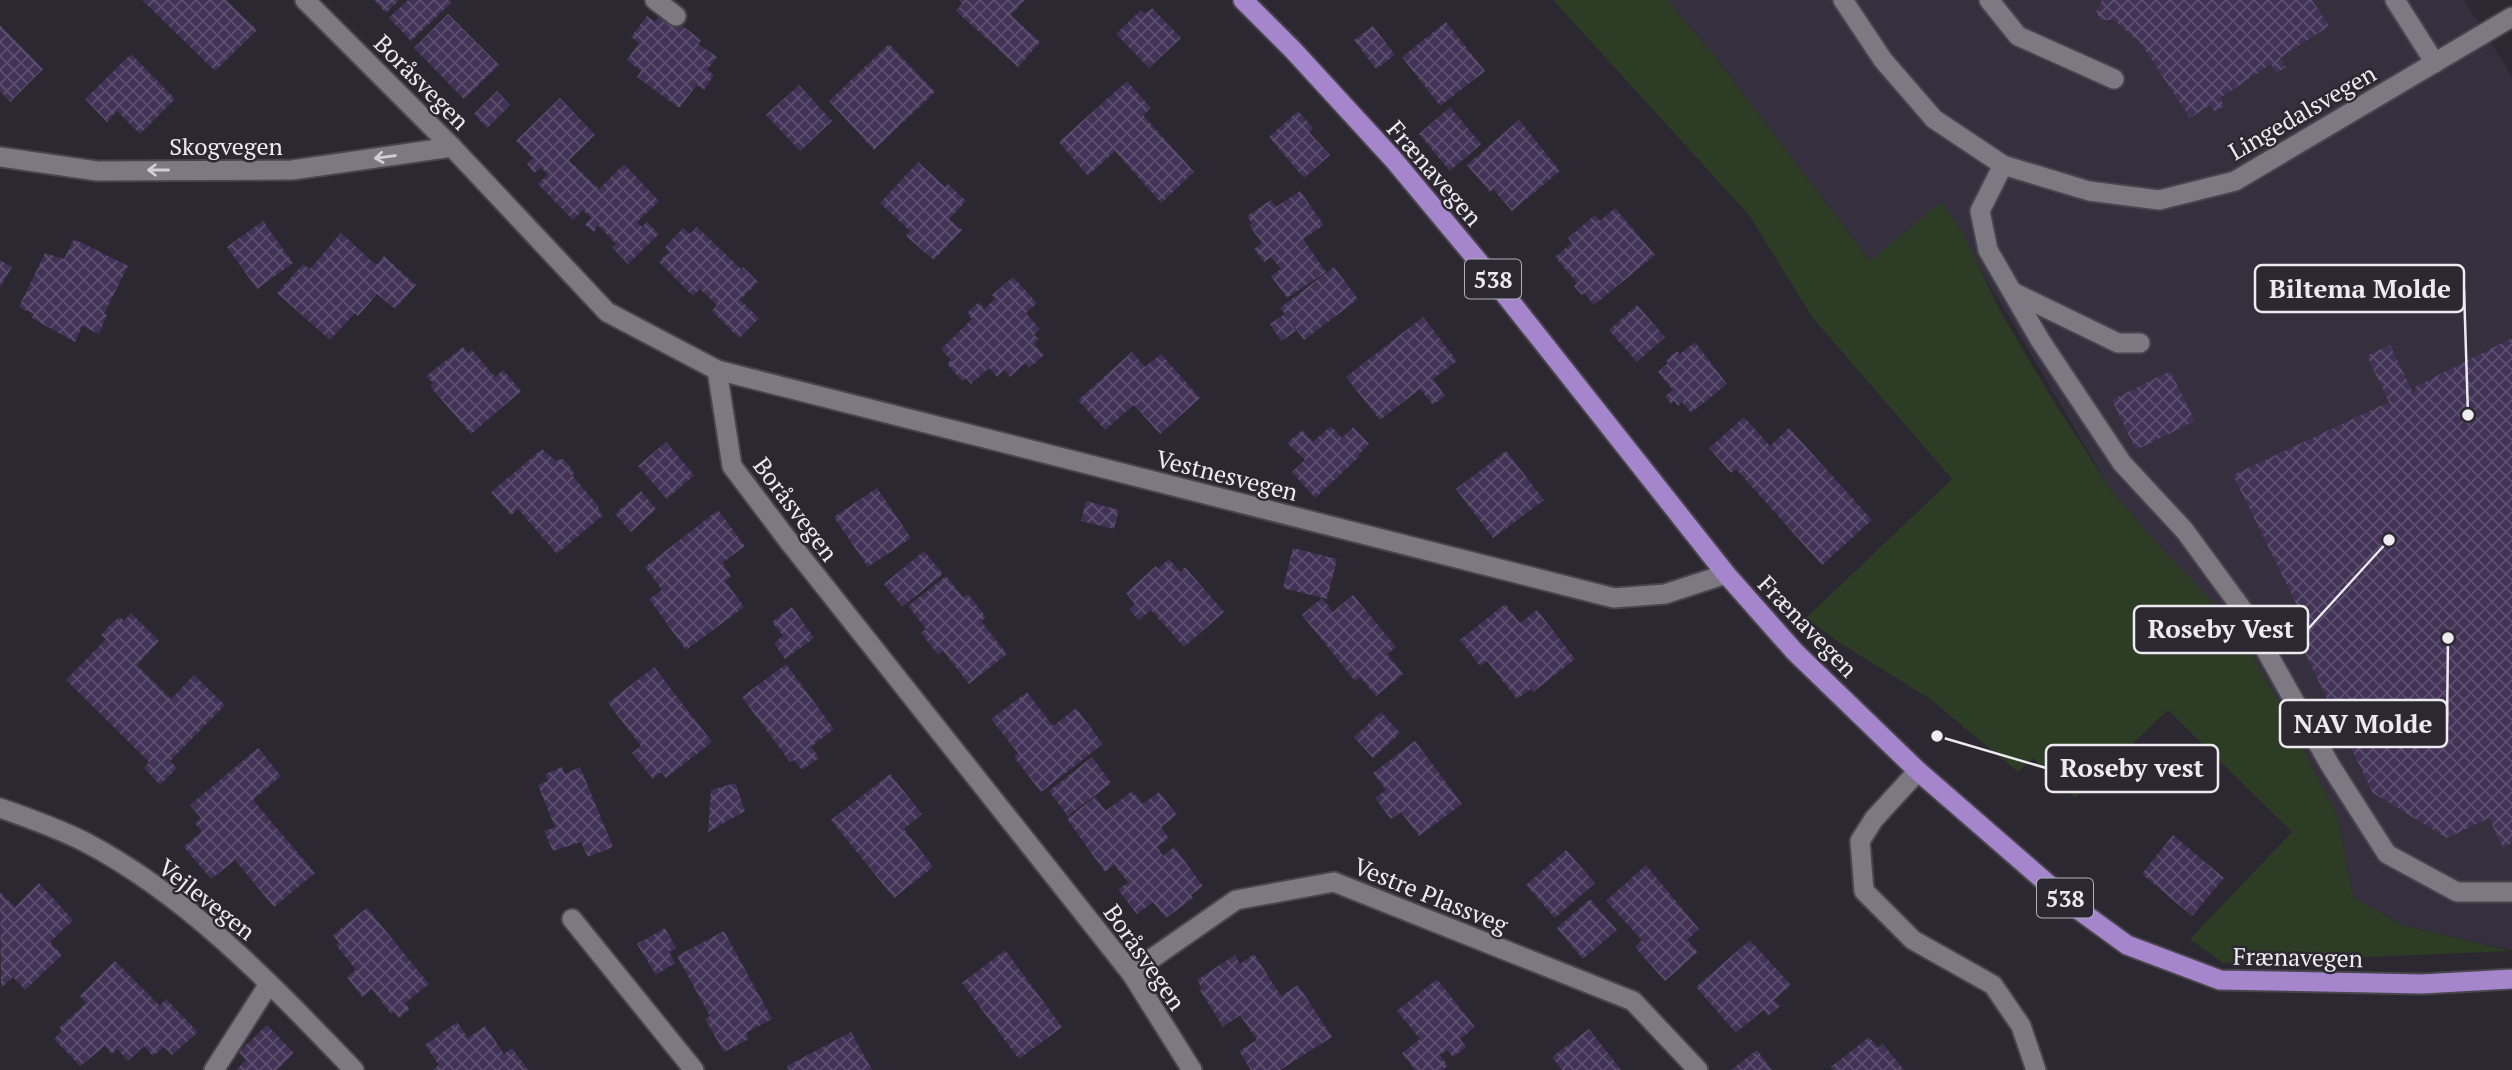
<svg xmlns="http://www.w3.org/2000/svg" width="2512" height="1070" viewBox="0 0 2512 1070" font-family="'PT Serif',serif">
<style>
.built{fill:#352f3e}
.grass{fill:#2d3c25}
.building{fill:url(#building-cross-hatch)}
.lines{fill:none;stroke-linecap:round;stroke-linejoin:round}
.service-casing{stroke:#48454c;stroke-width:23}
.minor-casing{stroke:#48454c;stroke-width:23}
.primary-casing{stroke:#48454c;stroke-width:23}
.service{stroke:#7c7983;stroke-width:19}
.minor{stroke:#7c7983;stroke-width:19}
.primary{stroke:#a586cd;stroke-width:19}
.oneway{stroke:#d1ced5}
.labels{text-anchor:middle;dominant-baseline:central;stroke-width:5;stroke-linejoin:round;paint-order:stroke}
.shield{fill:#2b2831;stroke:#b3b0b7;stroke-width:2}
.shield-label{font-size:23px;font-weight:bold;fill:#edeaf0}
.street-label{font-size:24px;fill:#edeaf0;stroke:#2b2831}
.leader{fill:none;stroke:#edeaf0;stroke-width:2.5}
.callout-dot{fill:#edeaf0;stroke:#2b2831;stroke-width:2.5}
.callout{fill:#2b2831;stroke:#edeaf0;stroke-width:2.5}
.callout-label{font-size:26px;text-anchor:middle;font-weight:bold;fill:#edeaf0}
</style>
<defs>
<pattern id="building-cross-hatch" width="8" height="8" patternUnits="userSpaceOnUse" patternTransform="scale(1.75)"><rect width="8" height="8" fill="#413256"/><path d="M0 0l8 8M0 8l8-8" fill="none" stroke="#5d506f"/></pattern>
</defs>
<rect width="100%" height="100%" fill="#2b2831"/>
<polygon class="built" points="1667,0 2464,0 2512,76 2512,950 2401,925 2353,897 2337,815 2159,546 2111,490 1941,202 1871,262 1719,62"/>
<polygon class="grass" points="1553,0 1667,0 1719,62 1870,261 1941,202 1961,230 2003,316 2049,394 2111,490 2159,546 2235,625 2283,710 2337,815 2353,897 2401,925 2512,951 2223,963 2190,939 2292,832 2168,710 2075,798 2033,758 2018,772 1930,699 1840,643 1806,618 1952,479 1812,317 1749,215"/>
<g class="building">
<polygon points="142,0 226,0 257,30 215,71"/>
<polygon points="374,0 399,0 386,13"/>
<polygon points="408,0 448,0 451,3 411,41 389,18"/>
<polygon points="959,0 1025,0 1011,15 1040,42 1018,67 956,11 962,4"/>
<polygon points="2102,0 2312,0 2329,26 2280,58 2286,67 2276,73 2271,64 2220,98 2224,106 2215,112 2210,105 2190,118 2142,45 2114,20 2101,20 2096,12"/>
<polygon points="1152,8 1181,38 1149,68 1116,34 1141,10 1145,14"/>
<polygon points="448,14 499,65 464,99 414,48"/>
<polygon points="660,15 679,28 681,25 701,40 698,44 717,57 707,70 714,75 704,90 697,85 679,108 637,77 641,71 627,60 639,43 631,37 647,16 655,22"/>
<polygon points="1446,22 1485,71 1440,106 1402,57"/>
<polygon points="0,25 43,69 10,102 0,91"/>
<polygon points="1373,26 1395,55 1376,69 1354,40"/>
<polygon points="889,44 935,92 874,150 829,101"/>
<polygon points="131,54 175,99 140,134 117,111 107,122 85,99"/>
<polygon points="1127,81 1151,108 1143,115 1194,172 1161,203 1115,151 1088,176 1059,142"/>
<polygon points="799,85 832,121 800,151 766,115"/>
<polygon points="497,91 510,105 487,128 474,114"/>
<polygon points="560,98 595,135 569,160 599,189 624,164 659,201 637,222 642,227 647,222 659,234 628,264 612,247 616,244 598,225 594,232 585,225 591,218 583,210 573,220 538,184 548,174 541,168 534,173 527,163 533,158 516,141"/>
<polygon points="1450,107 1481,144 1450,171 1419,134"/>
<polygon points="1298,111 1313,128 1309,132 1330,155 1304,178 1269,137"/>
<polygon points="1519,120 1560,171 1512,211 1493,189 1490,192 1467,165"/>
<polygon points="918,162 945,187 948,184 966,201 949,219 962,230 934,260 906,236 910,231 880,203"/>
<polygon points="1300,191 1324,225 1303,239 1326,272 1287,298 1271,276 1281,269 1271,257 1264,262 1254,249 1262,243 1249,225 1252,224 1247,216 1271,200 1276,207"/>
<polygon points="1615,208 1655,255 1594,305 1584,293 1582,295 1574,286 1577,283 1555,257 1572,243 1568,238 1595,215 1600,221"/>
<polygon points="263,221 293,263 257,289 227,247"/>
<polygon points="697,227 741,269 743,267 758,282 740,300 759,318 739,338 712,311 717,305 700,289 693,296 659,262 667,253 671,254 665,247 683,228 690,234"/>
<polygon points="341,233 376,265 384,256 416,285 395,309 377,294 358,316 355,313 330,340 277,293 303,264 310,269"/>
<polygon points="74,239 128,266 104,314 107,315 99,334 82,326 75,342 32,318 34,314 19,307 45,253 64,259"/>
<polygon points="0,260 12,267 0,287"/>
<polygon points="1334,267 1358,299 1304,340 1288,318 1296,331 1281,341 1270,324 1285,314 1280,308"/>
<polygon points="1013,277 1037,303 1026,313 1040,329 1034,335 1039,339 1034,344 1044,355 1029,368 1025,363 1010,377 1004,370 997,377 989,368 971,384 966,378 962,381 947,364 951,360 941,349 972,319 967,313 979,302 984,309 995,299 992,295"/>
<polygon points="1637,305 1665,337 1637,362 1609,330"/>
<polygon points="1423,317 1457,361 1433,379 1445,396 1433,405 1420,389 1380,420 1346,377"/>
<polygon points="2512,338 2512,843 2503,848 2489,818 2447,838 2373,793 2285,612 2297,605 2233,475 2389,402 2367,356 2390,345 2413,393 2416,391 2415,387"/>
<polygon points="1695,342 1727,384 1691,413 1682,402 1678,406 1674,401 1671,404 1665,396 1673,390 1658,372 1668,363 1666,360 1677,351 1680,354"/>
<polygon points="463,347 468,353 472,350 495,377 503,370 521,391 471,434 430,386 433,383 426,376"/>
<polygon points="1132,352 1145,367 1161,354 1200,398 1160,434 1134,405 1105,430 1078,400"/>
<polygon points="2170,371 2195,421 2136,450 2112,400"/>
<polygon points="1744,417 1770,446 1789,428 1872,520 1822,565 1736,469 1731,473 1709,448"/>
<polygon points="1331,426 1342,438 1353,427 1369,444 1358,455 1360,456 1315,498 1292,472 1305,460 1287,443 1302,430 1313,442"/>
<polygon points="666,442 694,475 667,499 638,466"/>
<polygon points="542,449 556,461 563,459 575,473 572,475 599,507 598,509 603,515 557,554 518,509 511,515 491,492"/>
<polygon points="1506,451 1544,500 1493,538 1456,489"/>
<polygon points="877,488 911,538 868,567 834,517"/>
<polygon points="641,491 656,509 631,532 615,514"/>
<polygon points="1086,501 1119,510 1114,529 1081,521"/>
<polygon points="718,510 745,546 722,563 731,576 725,581 744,607 686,650 649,599 662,590 645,567"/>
<polygon points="1293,548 1337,559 1327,599 1283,588"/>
<polygon points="924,551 943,574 902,607 884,584"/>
<polygon points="1169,559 1180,572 1185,567 1224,612 1184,647 1151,610 1139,620 1129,609 1135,604 1126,593 1156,566 1158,569"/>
<polygon points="946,576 963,597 968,594 986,617 981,621 1007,654 969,684 943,651 938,655 921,633 926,629 908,606"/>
<polygon points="1353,595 1396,647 1387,654 1403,674 1376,696 1360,677 1355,681 1302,615 1322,598 1333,612"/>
<polygon points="1505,604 1520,623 1537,610 1575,659 1533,692 1531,689 1517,699 1487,661 1480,666 1460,640"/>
<polygon points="792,607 814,638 785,659 774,643 783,636 772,622"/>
<polygon points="131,613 159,641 137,665 171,699 194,675 225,705 170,761 177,768 160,785 144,768 149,762 66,680 106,639 101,635 113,622 120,617 124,621"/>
<polygon points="786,664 834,729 811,747 819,758 802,770 794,760 790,762 742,697"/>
<polygon points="654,667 712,742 666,778 661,772 653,779 632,753 641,746 608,703"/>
<polygon points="1027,692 1053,726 1076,708 1103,744 1041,792 1014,757 1018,753 991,719"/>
<polygon points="1381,712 1400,733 1373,758 1354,737"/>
<polygon points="1415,741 1462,804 1419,836 1401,812 1391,819 1375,798 1386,790 1373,773"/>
<polygon points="258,748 281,776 253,800 315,873 274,907 235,860 211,879 184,847 202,831 195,823 201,818 190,805"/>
<polygon points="1092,757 1111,783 1068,816 1049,791"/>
<polygon points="562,767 565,774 580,767 613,847 588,857 581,842 553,851 544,831 555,827 538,785 548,781 545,774"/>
<polygon points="890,774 922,814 904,829 933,867 894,898 831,820"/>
<polygon points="735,783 745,811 708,832 711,790"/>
<polygon points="1132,791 1143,804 1159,792 1177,815 1161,827 1169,838 1157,847 1163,856 1174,847 1203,886 1191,895 1193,898 1166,918 1153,902 1137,914 1118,890 1128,882 1114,865 1105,872 1067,819 1095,797 1106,811"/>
<polygon points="2173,835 2224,878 2192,916 2142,874"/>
<polygon points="1566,850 1595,883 1555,918 1526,885"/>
<polygon points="1646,865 1699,929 1687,940 1698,952 1665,981 1635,947 1642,940 1606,901"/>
<polygon points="39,883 73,920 50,942 62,955 25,990 13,977 1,988 0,892 15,907"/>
<polygon points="1590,899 1617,930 1583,959 1557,928"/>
<polygon points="367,908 429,984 405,1003 410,1009 399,1018 394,1012 391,1014 372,989 362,997 347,977 356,970 336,945 339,943 333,935"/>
<polygon points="665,928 676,948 669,952 675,963 656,975 637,944"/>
<polygon points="724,931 772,1019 746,1033 749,1039 724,1052 705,1019 710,1016 677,956"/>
<polygon points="1750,940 1791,985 1774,1000 1780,1006 1768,1016 1763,1010 1736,1033 1696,987"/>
<polygon points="1005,950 1062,1027 1019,1059 962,983"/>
<polygon points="1254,954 1281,996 1298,985 1332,1037 1280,1070 1251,1070 1239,1051 1257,1040 1240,1015 1223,1027 1200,990 1202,989 1197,980 1235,955 1240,964"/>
<polygon points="115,961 160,1006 166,999 198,1032 172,1055 164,1047 153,1056 144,1046 128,1061 117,1049 112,1054 105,1046 80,1066 54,1039 62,1031 59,1028 86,1003 80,996"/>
<polygon points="1437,979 1475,1027 1460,1039 1466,1047 1453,1057 1447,1050 1440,1055 1448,1066 1443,1070 1415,1070 1402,1053 1420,1039 1397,1011"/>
<polygon points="457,1022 468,1038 485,1026 504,1054 512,1048 528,1070 432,1070 439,1065 425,1045"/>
<polygon points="267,1025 294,1053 277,1070 236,1070 246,1060 239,1052"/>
<polygon points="1589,1029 1621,1070 1562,1070 1552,1057"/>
<polygon points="851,1032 872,1070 789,1070 787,1066"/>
<polygon points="1869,1037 1878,1048 1883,1044 1904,1070 1833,1070 1831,1067"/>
<polygon points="1757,1050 1772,1070 1731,1070"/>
</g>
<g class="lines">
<defs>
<g id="service">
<polyline points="655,0 676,16"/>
<polyline points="1989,0 2018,36 2114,79"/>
<polyline points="2395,0 2435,63"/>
<polyline points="2003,165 1980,211 1988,250 2040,340 2122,463 2185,531 2245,613 2330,765 2387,854 2457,892 2512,892"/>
<polyline points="2013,292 2118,343 2140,343"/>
<polyline points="214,1070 269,984"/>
</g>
<g id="minor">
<polyline points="305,0 452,147 607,312 717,370 1614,598 1665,594 1726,574"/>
<polyline points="1843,0 1883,60 1934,119 2003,165 2089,191 2159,200 2235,181 2512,17"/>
<polyline points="0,157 97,171 292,170 452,147"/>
<polyline points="717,370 732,466 787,539 1131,973 1192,1070"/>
<polyline points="1918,771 1874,819 1860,841 1864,891 1913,940 1993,985 2021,1026 2036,1070"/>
<path d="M 0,808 C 29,818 57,828 85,842 C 190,897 273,986 354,1070"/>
<polyline points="572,919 694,1070"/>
<polyline points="1131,973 1236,900 1334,882 1633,1001 1698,1070"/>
</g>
<polyline id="primary" points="1243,0 1293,50 1393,159 1488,273 1726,574 1795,652 1918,771 2072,905 2127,945 2220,980 2422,984 2512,979"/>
</defs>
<use href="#service" class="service-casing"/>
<use href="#minor" class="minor-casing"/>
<use href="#primary" class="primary-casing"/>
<use href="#service" class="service"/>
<use href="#minor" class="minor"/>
<use href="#primary" class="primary"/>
</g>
<defs><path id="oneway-shaft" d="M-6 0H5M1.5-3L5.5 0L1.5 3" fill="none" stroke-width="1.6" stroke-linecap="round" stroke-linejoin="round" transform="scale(1.75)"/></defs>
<g class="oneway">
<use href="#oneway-shaft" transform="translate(385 157) rotate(172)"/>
<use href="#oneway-shaft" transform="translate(158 170) rotate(180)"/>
</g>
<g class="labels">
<g class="shield">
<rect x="1465" y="259.5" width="56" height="39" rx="5"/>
<rect x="2037" y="878.5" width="56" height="39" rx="5"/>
</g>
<g class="shield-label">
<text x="1493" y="279">538</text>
<text x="2065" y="898">538</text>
</g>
<g class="street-label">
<text transform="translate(422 82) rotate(45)">Boråsvegen</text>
<text transform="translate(2302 112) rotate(-30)">Lingedalsvegen</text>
<text x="226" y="146">Skogvegen</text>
<text transform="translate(1435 173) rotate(49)">Frænavegen</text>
<text transform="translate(1227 475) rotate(14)">Vestnesvegen</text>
<text transform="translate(796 509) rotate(53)">Boråsvegen</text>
<text transform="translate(1808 626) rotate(46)">Frænavegen</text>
<text transform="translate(1431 895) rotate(22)">Vestre Plassveg</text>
<text transform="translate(207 899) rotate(38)">Vejlevegen</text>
<text transform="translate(1145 957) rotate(55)">Boråsvegen</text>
<text transform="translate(2298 957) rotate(1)">Frænavegen</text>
</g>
</g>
<path class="leader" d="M2468 415L2464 289M2389 540L2308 629M2448 638L2447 724M1937 736L2046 768"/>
<g class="callout-dot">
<circle cx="2468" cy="415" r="7"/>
<circle cx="2389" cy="540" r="7"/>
<circle cx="2448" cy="638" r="7"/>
<circle cx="1937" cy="736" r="7"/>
</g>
<g class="callout">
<rect x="2255" y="265" width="209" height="47" rx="7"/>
<rect x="2134" y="606" width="174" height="47" rx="7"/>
<rect x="2280" y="700" width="167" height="47" rx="7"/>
<rect x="2046" y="745" width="172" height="47" rx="7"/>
</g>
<g class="callout-label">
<text x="2360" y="298">Biltema Molde</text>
<text x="2221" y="638">Roseby Vest</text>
<text x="2363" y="733">NAV Molde</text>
<text x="2132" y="777">Roseby vest</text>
</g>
</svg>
